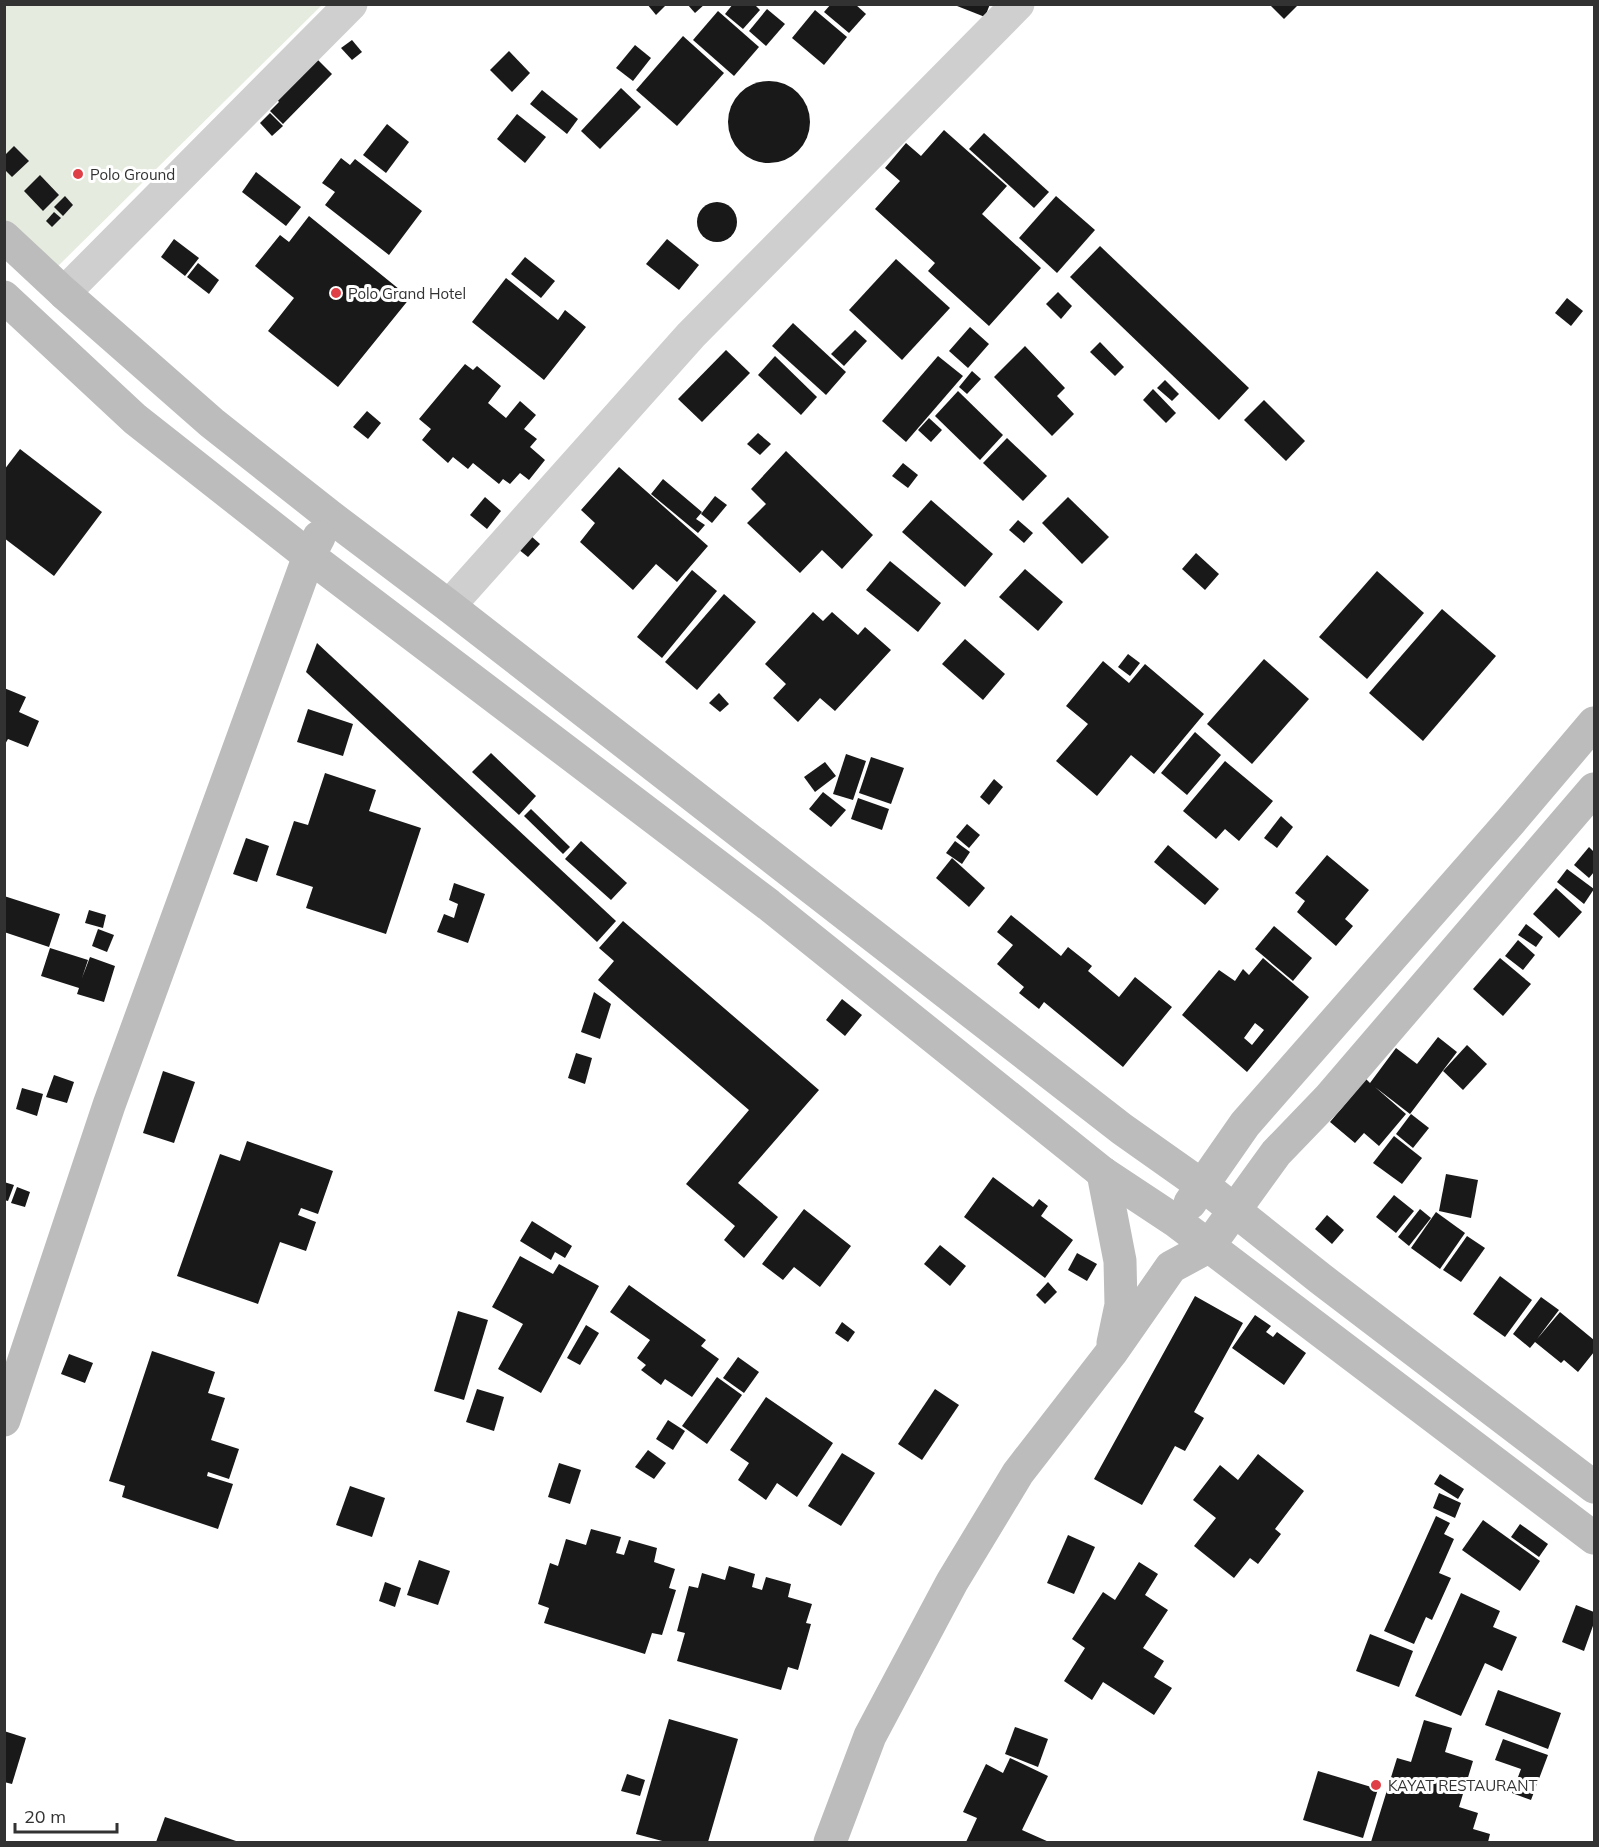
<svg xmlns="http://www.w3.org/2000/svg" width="1599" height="1847" viewBox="0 0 1599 1847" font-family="Mulish,sans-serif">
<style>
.green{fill:#e5ebde}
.building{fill:#191919;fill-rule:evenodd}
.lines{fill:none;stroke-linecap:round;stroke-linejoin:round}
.street{stroke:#cfcfcf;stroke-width:33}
.secondary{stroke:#bcbcbc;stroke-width:33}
.poi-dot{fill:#df3f46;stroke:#fff;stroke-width:2}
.labels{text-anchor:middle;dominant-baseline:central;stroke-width:6;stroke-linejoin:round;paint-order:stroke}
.poi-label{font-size:15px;fill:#323232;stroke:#fff;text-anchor:start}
</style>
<rect width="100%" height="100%" fill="#fff"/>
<polygon class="green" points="4,5 322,5 49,275 5,230"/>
<g class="building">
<polygon points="647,4 667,4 656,15"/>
<polygon points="687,4 705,4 695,13"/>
<polygon points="733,4 754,4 760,10 743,29 725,14"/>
<polygon points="831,4 855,4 866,14 849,33 824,12"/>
<polygon points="952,4 990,4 985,17"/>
<polygon points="1269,4 1299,4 1284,19"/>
<polygon points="767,9 785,24 766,46 749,31"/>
<polygon points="815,10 847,37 824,65 792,38"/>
<polygon points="718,11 759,47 734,76 693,40"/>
<polygon points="683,36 724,73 677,126 636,90"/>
<polygon points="352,40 362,52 352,60 341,48"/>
<polygon points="635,45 651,58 633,81 616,68"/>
<polygon points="509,51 530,73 512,92 490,70"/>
<polygon points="314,56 332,74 283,124 270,111 279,102 275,97"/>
<circle cx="769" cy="122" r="41"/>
<polygon points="621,88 641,107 600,149 581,131"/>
<polygon points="542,90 578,119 567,134 530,104"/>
<polygon points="270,113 283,126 272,136 260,123"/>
<polygon points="517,114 546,137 525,163 497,139"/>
<polygon points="387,124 409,142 386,173 363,155"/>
<polygon points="944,130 1007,186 982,214 1041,268 989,326 928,271 935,263 875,209 900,181 885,168 906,143 921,156"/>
<polygon points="984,133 1049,192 1034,208 969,149"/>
<polygon points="14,146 29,161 12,177 4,169 4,156"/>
<polygon points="341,158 350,165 355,159 422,211 389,255 325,205 335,192 322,183"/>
<polygon points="256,172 301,207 286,226 242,192"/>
<polygon points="40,175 59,195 43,211 24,191"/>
<polygon points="65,196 73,205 63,216 54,207"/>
<polygon points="1056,196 1095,230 1057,273 1019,238"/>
<circle cx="717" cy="222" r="20"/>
<polygon points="54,212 61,218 52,227 46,221"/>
<polygon points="309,216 410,298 338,387 268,331 294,298 255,266 280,235 289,242"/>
<polygon points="174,239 199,258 185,276 161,257"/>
<polygon points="667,239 699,265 679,290 646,264"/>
<polygon points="1100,246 1249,388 1219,420 1070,277"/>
<polygon points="525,257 555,281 541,298 511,274"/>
<polygon points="896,259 950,308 902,360 849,310"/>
<polygon points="198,263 219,280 209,294 187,277"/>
<polygon points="506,278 558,320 565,310 586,327 544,380 472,322"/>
<polygon points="1058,292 1072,306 1061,319 1046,304"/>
<polygon points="1567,298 1583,311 1571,326 1555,313"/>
<polygon points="793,323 846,372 826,395 772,346"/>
<polygon points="970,327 989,344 968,368 949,351"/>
<polygon points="855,330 867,341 844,366 831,354"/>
<polygon points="1100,342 1124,367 1115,376 1090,352"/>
<polygon points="1025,346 1065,388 1057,396 1074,414 1052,436 994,377"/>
<polygon points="726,350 750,373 702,422 678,399"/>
<polygon points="775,356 817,397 801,415 758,375"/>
<polygon points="938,356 963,376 906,442 882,421"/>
<polygon points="465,364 473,370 477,366 501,386 488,403 506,418 520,401 536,415 524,429 537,439 530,447 545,460 529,480 520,473 510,484 503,479 499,484 473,463 468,469 453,457 448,463 422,440 431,429 419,419"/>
<polygon points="972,371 981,379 967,394 959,387"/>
<polygon points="1165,380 1179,394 1172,401 1157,388"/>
<polygon points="1153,389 1176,413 1166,423 1143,400"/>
<polygon points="958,391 1003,435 980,460 935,416"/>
<polygon points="1264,400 1305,441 1286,461 1244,420"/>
<polygon points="367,411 381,423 368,439 353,427"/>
<polygon points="929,418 942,430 931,442 918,430"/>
<polygon points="758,433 771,444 760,455 747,444"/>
<polygon points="1007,438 1047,476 1023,501 983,463"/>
<polygon points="20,449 102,512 54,576 4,538 4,470"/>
<polygon points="786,451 873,535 842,569 822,550 800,573 747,523 766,504 751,489"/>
<polygon points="903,463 918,475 908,488 892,476"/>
<polygon points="619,467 708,546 677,582 656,564 633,590 580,542 595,523 581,510"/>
<polygon points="663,479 702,512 696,519 705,525 698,533 651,494"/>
<polygon points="715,496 727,505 712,523 701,514"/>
<polygon points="485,497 501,511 487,529 470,515"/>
<polygon points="1068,497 1109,537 1082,564 1042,523"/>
<polygon points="931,500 993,554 965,587 902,532"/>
<polygon points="1018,520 1033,533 1024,543 1009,530"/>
<polygon points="531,536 540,544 528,557 513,545"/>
<polygon points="1196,553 1219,574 1205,590 1182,569"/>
<polygon points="890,561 941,603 918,632 866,590"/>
<polygon points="1025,569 1063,602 1038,631 999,597"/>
<polygon points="692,570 717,591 662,658 637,637"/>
<polygon points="1377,571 1424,613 1367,679 1319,637"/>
<polygon points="724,594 756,622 697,690 665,662"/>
<polygon points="1442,609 1496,656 1423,741 1369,693"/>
<polygon points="813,612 823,621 832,612 858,635 865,627 891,650 835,711 820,698 798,722 773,698 786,684 765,664"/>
<polygon points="965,639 1005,674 983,700 942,664"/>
<polygon points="317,643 616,921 597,942 306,672"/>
<polygon points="1128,654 1140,663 1130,676 1118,667"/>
<polygon points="1264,659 1309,699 1252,764 1207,724"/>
<polygon points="1103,661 1129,683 1145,664 1204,714 1154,774 1131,755 1097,796 1056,761 1088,724 1066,706"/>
<polygon points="4,688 26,697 19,712 39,721 28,747 8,739 4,746"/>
<polygon points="719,693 729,704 720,712 709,703"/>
<polygon points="308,709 353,724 343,756 297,742"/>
<polygon points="1195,732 1221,755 1187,795 1161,773"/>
<polygon points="491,753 536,796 519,815 472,772"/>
<polygon points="846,754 866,761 853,800 833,794"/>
<polygon points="871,757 904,768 891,804 859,793"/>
<polygon points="1225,761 1273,801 1239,841 1225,829 1216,839 1183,811"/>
<polygon points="825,762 836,776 815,792 804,777"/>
<polygon points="325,773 376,790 369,811 421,828 386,934 306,908 313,887 276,875 294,821 308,825"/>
<polygon points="994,779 1003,787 989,805 980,797"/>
<polygon points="823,792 846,810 831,827 809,809"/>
<polygon points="858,798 889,809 882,830 851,819"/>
<polygon points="531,809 570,847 563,854 524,816"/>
<polygon points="1281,816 1293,827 1277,848 1264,838"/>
<polygon points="967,824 980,835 969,848 956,837"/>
<polygon points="246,838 269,846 257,882 233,874"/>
<polygon points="581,841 627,883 611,900 565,859"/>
<polygon points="955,841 970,852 962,864 946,853"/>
<polygon points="1168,845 1219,889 1205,905 1154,862"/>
<polygon points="1589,847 1594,852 1594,872 1589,878 1574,865"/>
<polygon points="1327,855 1369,890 1345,919 1353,926 1336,946 1297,912 1305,901 1295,893"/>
<polygon points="952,858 985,888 969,907 936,878"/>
<polygon points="1567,869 1594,889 1584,904 1557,882"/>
<polygon points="454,883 485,894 468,943 437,932 444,914 454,918 458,904 449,900"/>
<polygon points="1556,888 1582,912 1559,938 1533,914"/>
<polygon points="4,896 60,914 49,947 4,932"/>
<polygon points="89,910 106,915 103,928 85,923"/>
<polygon points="1011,915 1061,956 1068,947 1092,966 1088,971 1119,997 1135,977 1172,1007 1123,1067 1044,1002 1039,1009 1019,993 1024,987 997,964 1013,945 997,932"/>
<polygon points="623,921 819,1090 738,1183 778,1217 744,1258 724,1240 735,1226 686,1184 749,1110 598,980 614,961 599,948"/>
<polygon points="1526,924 1543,937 1536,947 1518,935"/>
<polygon points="1274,926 1312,958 1293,981 1255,949"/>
<polygon points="98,929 114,935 107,952 92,946"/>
<polygon points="1518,940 1535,955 1523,970 1505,956"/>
<polygon points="50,948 88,960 82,978 90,957 115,966 104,1002 77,994 79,988 41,976"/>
<path d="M 1263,958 L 1309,997 L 1247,1072 L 1182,1015 L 1219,970 L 1235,981 L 1243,969 L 1249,975 ZM 1255,1023 L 1264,1030 L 1252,1045 L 1244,1038 Z"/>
<polygon points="1500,958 1531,984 1503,1016 1473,989"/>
<polygon points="594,992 611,1004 600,1039 581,1032"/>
<polygon points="842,999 862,1015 845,1036 826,1020"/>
<polygon points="1438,1037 1457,1052 1410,1114 1375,1087 1406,1114 1379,1146 1364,1133 1355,1143 1330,1122 1366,1079 1370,1083 1396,1048 1417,1064"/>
<polygon points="1467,1045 1487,1064 1463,1090 1443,1071"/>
<polygon points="576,1053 592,1058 585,1084 568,1078"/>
<polygon points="163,1071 195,1082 174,1143 143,1133"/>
<polygon points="54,1075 74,1082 67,1103 46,1097"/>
<polygon points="22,1088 43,1094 37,1116 16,1109"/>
<polygon points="1411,1114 1429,1128 1413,1148 1396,1134"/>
<polygon points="1394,1136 1422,1158 1402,1184 1373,1163"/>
<polygon points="247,1141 333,1171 318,1214 301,1208 298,1215 316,1222 306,1251 280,1242 258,1304 177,1276 220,1154 240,1161"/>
<polygon points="1446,1174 1478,1180 1471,1218 1439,1211"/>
<polygon points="993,1177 1033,1207 1039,1199 1048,1206 1041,1216 1073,1240 1045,1278 964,1217"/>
<polygon points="4,1182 14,1185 8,1201 4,1200"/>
<polygon points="17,1187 30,1192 25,1207 11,1203"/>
<polygon points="1394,1195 1414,1211 1396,1233 1376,1217"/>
<polygon points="804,1209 851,1246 820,1287 794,1267 783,1280 762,1264"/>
<polygon points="1420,1209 1431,1218 1409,1246 1398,1237"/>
<polygon points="1436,1212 1465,1233 1440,1269 1411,1248"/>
<polygon points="1327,1215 1344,1230 1332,1244 1315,1229"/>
<polygon points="532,1221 572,1246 565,1258 555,1252 551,1260 520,1241"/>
<polygon points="1467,1236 1485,1248 1461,1282 1443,1270"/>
<polygon points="940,1245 966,1266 950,1286 924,1264"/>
<polygon points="1077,1253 1097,1264 1087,1281 1068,1270"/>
<polygon points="520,1256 553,1274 559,1264 599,1286 541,1393 498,1369 523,1324 492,1307"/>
<polygon points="1500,1276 1532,1300 1505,1337 1473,1314"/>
<polygon points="1048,1282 1057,1292 1045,1304 1036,1295"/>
<polygon points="629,1285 706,1340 701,1346 719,1359 692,1397 665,1379 661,1385 641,1370 646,1365 637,1358 650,1340 610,1312"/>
<polygon points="1195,1296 1243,1323 1194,1412 1204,1418 1185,1451 1175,1446 1142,1505 1094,1479"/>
<polygon points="1541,1297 1559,1310 1537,1339 1560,1312 1594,1340 1594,1352 1578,1372 1564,1360 1561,1363 1535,1342 1530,1348 1513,1334"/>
<polygon points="458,1311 488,1320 464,1400 434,1391"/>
<polygon points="1255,1315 1271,1326 1266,1332 1273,1337 1277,1332 1306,1353 1284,1385 1232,1348"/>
<polygon points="842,1322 855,1332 848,1342 835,1333"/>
<polygon points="586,1325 599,1333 580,1365 567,1358"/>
<polygon points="152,1351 215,1372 208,1393 225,1398 211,1440 239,1449 229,1479 208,1472 207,1476 233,1484 218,1529 122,1497 125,1486 109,1481"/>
<polygon points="69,1354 93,1363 85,1383 61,1374"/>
<polygon points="738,1357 759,1372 744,1393 723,1378"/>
<polygon points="717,1377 742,1395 707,1444 682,1426"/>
<polygon points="477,1389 504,1397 494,1431 466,1422"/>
<polygon points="935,1389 959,1405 922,1460 898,1444"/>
<polygon points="766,1397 833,1443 797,1497 777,1483 766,1500 738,1480 749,1463 730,1450"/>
<polygon points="668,1420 685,1431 673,1450 656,1439"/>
<polygon points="648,1450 666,1463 654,1479 635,1467"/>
<polygon points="842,1453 875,1473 841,1526 808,1506"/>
<polygon points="1258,1454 1304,1491 1275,1529 1281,1534 1258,1564 1250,1558 1234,1578 1194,1546 1216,1518 1193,1500 1220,1465 1238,1480"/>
<polygon points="559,1463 581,1470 570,1504 548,1497"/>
<polygon points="1440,1474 1464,1489 1458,1499 1434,1484"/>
<polygon points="350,1486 385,1498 372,1537 336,1525"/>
<polygon points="1439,1493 1461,1503 1455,1518 1433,1508"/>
<polygon points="1436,1516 1450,1523 1444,1534 1454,1539 1439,1573 1451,1578 1432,1620 1426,1617 1414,1644 1384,1631"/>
<polygon points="1483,1520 1540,1561 1520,1591 1462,1550"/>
<polygon points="1520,1524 1548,1544 1539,1557 1511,1537"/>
<polygon points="591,1529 621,1537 616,1553 624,1555 629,1540 657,1548 654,1562 675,1569 669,1588 676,1590 662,1635 652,1633 645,1654 544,1623 549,1608 538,1604 550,1563 558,1566 566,1539 586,1545"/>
<polygon points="1068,1535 1095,1547 1074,1594 1047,1583"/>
<polygon points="419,1560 450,1571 438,1605 407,1595"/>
<polygon points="1139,1562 1158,1574 1145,1595 1168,1610 1143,1648 1164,1661 1154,1677 1172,1688 1154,1715 1103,1682 1092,1700 1064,1681 1085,1648 1072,1639 1103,1592 1115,1600"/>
<polygon points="729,1566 755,1574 752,1587 762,1590 766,1577 791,1584 788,1597 812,1604 806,1623 811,1624 798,1670 788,1667 781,1690 677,1661 685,1633 677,1631 689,1586 698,1588 702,1573 725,1580"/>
<polygon points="385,1582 401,1588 395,1607 379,1601"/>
<polygon points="1461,1593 1500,1611 1493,1627 1517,1637 1502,1671 1485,1663 1461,1716 1415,1696"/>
<polygon points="1576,1605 1594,1612 1594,1623 1584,1651 1562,1642"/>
<polygon points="1370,1634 1413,1651 1399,1687 1356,1671"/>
<polygon points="1498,1690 1561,1713 1548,1749 1485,1725"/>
<polygon points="669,1719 738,1739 708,1842 666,1842 636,1834"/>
<polygon points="1424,1720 1452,1728 1445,1752 1473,1761 1459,1807 1478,1813 1473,1829 1490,1834 1488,1842 1449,1841 1449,1842 1371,1842 1397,1758 1411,1762"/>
<polygon points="1015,1727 1048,1739 1038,1767 1005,1754"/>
<polygon points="4,1731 26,1738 12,1784 4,1782"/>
<polygon points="1503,1739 1548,1755 1531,1800 1512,1793 1521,1769 1495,1760"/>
<polygon points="1010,1758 1048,1776 1022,1830 1049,1842 966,1842 977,1818 963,1812 986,1764 1003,1773"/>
<polygon points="1318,1771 1378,1789 1363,1838 1303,1820"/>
<polygon points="627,1774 645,1780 640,1796 621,1791"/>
<polygon points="165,1817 239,1842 156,1842"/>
</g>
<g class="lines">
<g class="street">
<polyline points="64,293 351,4"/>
<polyline points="449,606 691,335 1018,4"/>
</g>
<g class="secondary">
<polyline points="4,237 64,293 212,423 331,517 449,606 1122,1129 1214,1194 1321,1279 1594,1487"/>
<polyline points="4,297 135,419 309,556 769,905 1103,1173 1177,1222 1594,1538"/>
<polyline points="1103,1173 1120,1261 1121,1305 1113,1343"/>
<polyline points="1190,1203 1245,1124 1510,822 1594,723"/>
<polyline points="4,1420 109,1105 309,556 319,537"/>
<polyline points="830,1842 870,1736 952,1582 1018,1473 1111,1353 1171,1267 1208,1247 1276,1153 1329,1098 1594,789"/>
</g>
</g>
<g class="poi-dot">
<circle cx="78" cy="174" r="6"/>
<circle cx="336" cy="293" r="6"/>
<circle cx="1376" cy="1785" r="6"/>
</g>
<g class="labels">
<g class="poi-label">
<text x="90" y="174">Polo Ground</text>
<text x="348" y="293">Polo Grand Hotel</text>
<text x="1388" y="1785">KAYAT RESTAURANT</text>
</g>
</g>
<rect width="1599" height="1847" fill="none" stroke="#323232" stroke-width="12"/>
<path d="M15 1823v9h102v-9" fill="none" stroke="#323232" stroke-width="3"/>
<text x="24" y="1823" font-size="18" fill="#323232" stroke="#ffffff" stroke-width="4.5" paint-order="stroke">20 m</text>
</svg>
